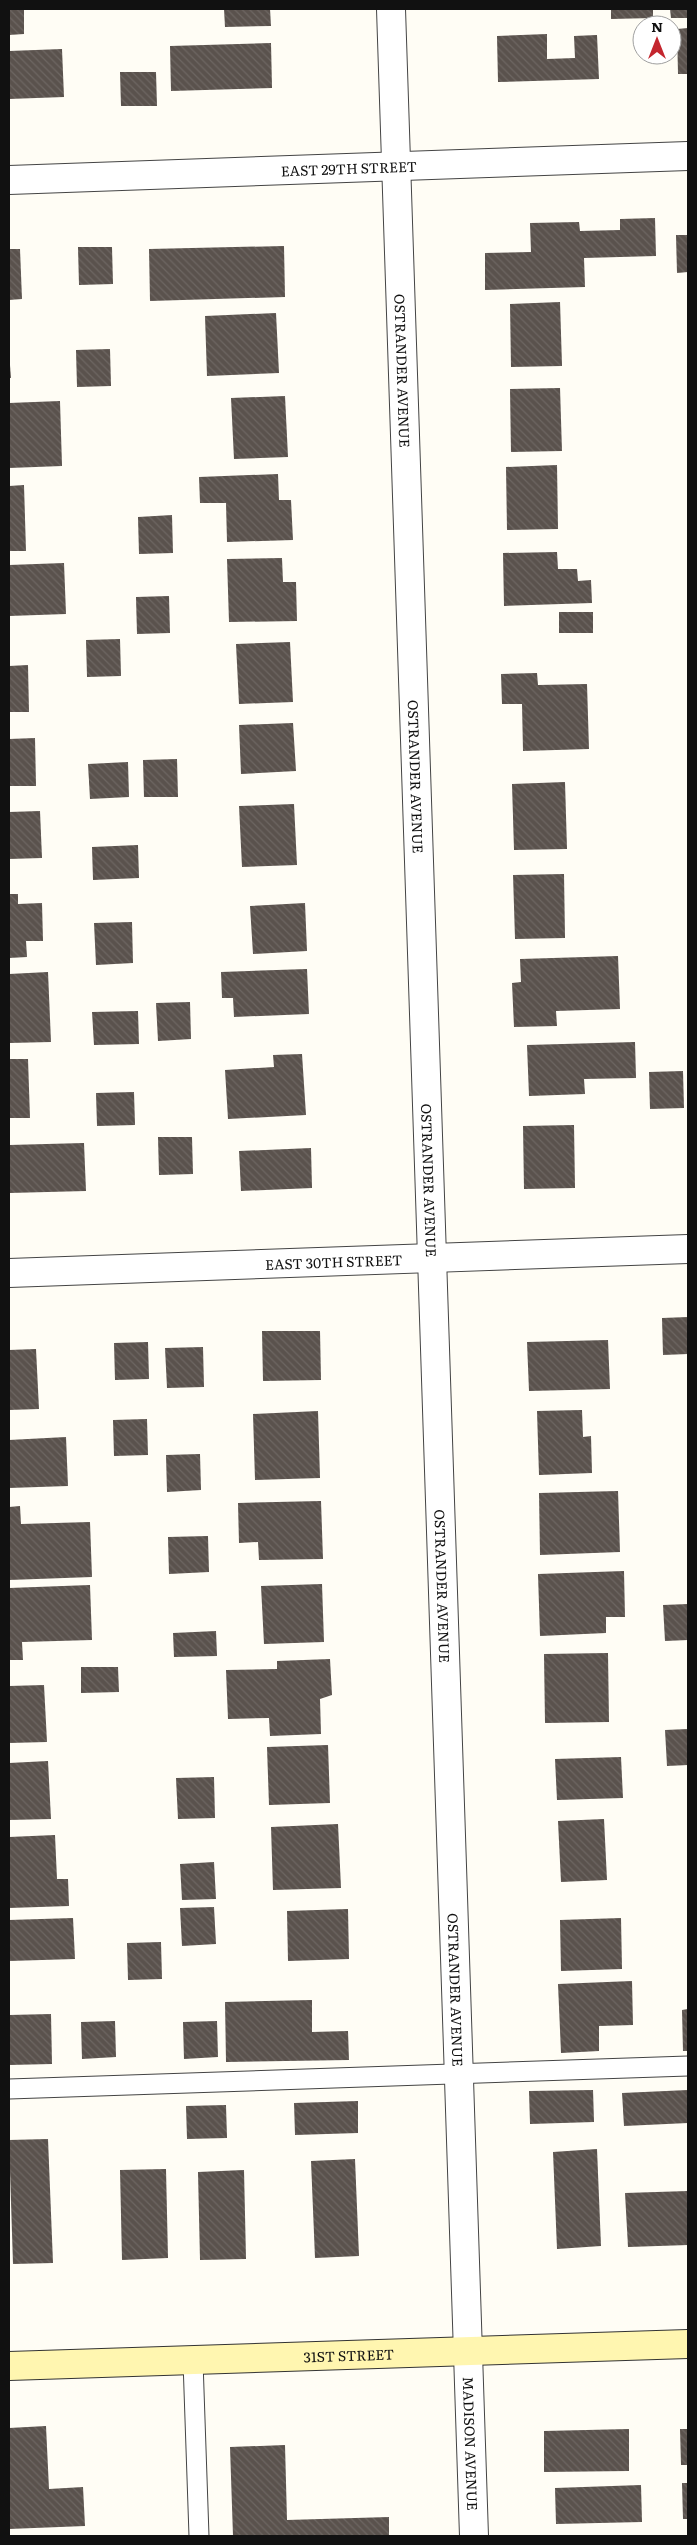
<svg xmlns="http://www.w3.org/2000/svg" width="697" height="2545" viewBox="0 0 697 2545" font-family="Literata,serif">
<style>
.building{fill:url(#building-back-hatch)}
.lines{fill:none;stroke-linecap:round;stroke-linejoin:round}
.lane-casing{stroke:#444;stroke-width:21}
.street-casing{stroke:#444;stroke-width:30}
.secondary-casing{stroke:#333;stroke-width:30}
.lane{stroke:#fff;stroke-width:19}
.street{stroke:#fff;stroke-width:28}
.secondary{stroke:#fff6b0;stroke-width:28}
.labels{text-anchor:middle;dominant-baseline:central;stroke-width:5;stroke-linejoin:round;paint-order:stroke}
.street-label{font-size:14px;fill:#111;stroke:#fff}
</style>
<defs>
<pattern id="building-back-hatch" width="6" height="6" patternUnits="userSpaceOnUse" patternTransform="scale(1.25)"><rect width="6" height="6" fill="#5a524d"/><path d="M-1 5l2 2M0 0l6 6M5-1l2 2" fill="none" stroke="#6d6662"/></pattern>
</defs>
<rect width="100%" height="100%" fill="#fffdf5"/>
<g class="building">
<polygon points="9,9 24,9 24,34 9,35"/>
<polygon points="224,9 270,9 271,26 225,27"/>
<polygon points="611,9 653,9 653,18 611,19"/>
<polygon points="670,9 688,9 688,18 671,18"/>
<polygon points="688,28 688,74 678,74 677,29"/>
<polygon points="547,34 547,59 575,58 574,36 597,35 599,79 498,82 497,36"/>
<polygon points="271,43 272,88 171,91 170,46"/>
<polygon points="62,49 64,97 9,99 9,51"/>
<polygon points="120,72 156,72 157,106 121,106"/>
<polygon points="655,218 656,256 584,258 585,287 485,290 485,253 531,252 530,223 579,222 580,231 620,230 620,219"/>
<polygon points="676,235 688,235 688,272 677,273"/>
<polygon points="284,246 285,297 150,301 149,249"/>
<polygon points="78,247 112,247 113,284 79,285"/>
<polygon points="9,249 20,249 22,299 9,300"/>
<polygon points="560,302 562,366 511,367 510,304"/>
<polygon points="276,313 279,373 207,376 205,316"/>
<polygon points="110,349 111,386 77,387 76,350"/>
<polygon points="9,365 10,365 11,378 9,378"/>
<polygon points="560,388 562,451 511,452 510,389"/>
<polygon points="285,396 288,457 234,459 231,398"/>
<polygon points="60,401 62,466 9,468 9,403"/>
<polygon points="557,465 558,529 507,530 506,467"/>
<polygon points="278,474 279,500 291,500 293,540 227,542 226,503 200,503 199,477"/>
<polygon points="24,485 26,551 9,551 9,486"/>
<polygon points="172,515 173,553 139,554 138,517"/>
<polygon points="557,552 558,569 577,569 578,581 591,580 592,603 504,606 503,553"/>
<polygon points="282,558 283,582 296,582 297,621 229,622 227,559"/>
<polygon points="64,563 66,614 9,616 9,565"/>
<polygon points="169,596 170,633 137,634 136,597"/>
<rect x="559" y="612" width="34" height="21"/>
<polygon points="120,639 121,676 87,677 86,640"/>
<polygon points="290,642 293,702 239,704 236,644"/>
<polygon points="28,665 29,712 9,712 9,666"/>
<polygon points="537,673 538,685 587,684 589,749 523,751 522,704 502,704 501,674"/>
<polygon points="293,723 296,771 241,774 239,725"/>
<polygon points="35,738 36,786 9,786 9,739"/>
<polygon points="177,759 178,797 144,797 143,760"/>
<polygon points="128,762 129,797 90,799 88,764"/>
<polygon points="565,782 567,849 514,850 512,784"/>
<polygon points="294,804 297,865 242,867 239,806"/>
<polygon points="40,811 42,858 9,859 9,812"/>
<polygon points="138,845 139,878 93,880 92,847"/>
<polygon points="564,874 565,938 515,939 513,875"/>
<polygon points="9,894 18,894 18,904 42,903 43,941 26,941 27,957 9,958"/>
<polygon points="305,903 307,951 253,954 250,906"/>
<polygon points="132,922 133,963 96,965 94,923"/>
<polygon points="618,956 620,1009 556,1011 557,1026 514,1027 512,983 521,982 520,959"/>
<polygon points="307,969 309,1014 234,1017 233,998 222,998 221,972"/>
<polygon points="48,972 51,1042 9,1043 9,974"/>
<polygon points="190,1002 191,1039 158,1041 156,1003"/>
<polygon points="138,1011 139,1044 94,1045 92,1012"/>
<polygon points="635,1042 636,1078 584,1079 585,1094 529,1096 527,1045"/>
<polygon points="302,1054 306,1115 228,1119 225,1070 274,1067 273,1055"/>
<polygon points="9,1059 28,1059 30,1118 9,1118"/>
<polygon points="683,1071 684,1108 650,1109 649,1072"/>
<polygon points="134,1092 135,1125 97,1126 96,1093"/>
<polygon points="574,1125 575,1188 524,1189 523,1126"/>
<polygon points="158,1137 192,1137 193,1174 159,1175"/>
<polygon points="84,1143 86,1191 9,1193 9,1145"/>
<polygon points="311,1148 312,1188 241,1191 239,1151"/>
<polygon points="688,1317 688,1354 663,1355 662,1318"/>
<polygon points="262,1331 320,1331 321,1380 263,1381"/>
<polygon points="608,1340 610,1389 529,1391 527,1342"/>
<polygon points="148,1342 149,1379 115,1380 114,1343"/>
<polygon points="203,1347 204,1387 167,1388 165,1348"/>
<polygon points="36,1349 39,1409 9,1410 9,1350"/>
<polygon points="582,1410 583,1437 591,1436 592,1473 539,1475 537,1411"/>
<polygon points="318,1411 320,1478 255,1480 253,1414"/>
<polygon points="147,1419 148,1455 114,1456 113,1420"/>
<polygon points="66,1437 68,1486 9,1488 9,1440"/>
<polygon points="200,1454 201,1490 167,1492 166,1455"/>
<polygon points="618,1491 620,1552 540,1555 539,1493"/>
<polygon points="321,1501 323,1559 259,1560 258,1542 239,1543 238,1503"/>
<polygon points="20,1506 21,1524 90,1522 92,1577 9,1580 9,1507"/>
<polygon points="208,1536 209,1572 169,1574 168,1537"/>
<polygon points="624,1571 625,1617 606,1617 606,1633 540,1636 538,1574"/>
<polygon points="322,1584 324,1642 264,1644 261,1586"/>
<polygon points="90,1585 92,1640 22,1642 23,1660 9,1660 9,1588"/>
<polygon points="688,1604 688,1640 665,1641 663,1605"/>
<polygon points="216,1631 217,1656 174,1657 173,1633"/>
<polygon points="608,1653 609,1722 545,1723 544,1654"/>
<polygon points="330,1659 332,1695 320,1699 321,1734 270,1736 269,1718 228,1719 226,1670 277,1669 277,1661"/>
<polygon points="81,1667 118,1667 119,1692 81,1693"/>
<polygon points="44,1685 47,1742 9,1743 9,1686"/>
<polygon points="688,1729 688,1765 667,1766 665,1730"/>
<polygon points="328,1745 330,1803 269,1805 267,1747"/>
<polygon points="621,1757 623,1798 557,1800 555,1759"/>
<polygon points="48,1761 51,1819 9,1820 9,1763"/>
<polygon points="214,1777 215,1818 178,1819 176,1778"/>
<polygon points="604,1819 607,1880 561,1882 558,1821"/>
<polygon points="338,1824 341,1888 273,1890 271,1827"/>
<polygon points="55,1835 57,1879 68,1879 69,1906 9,1908 9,1837"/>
<polygon points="214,1862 216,1899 182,1900 180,1864"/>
<polygon points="214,1907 216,1944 182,1946 180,1908"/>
<polygon points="348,1909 349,1959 288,1961 287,1911"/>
<polygon points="73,1918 75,1959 9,1961 9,1920"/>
<polygon points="621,1918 622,1969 561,1971 560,1920"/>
<polygon points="161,1942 162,1979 128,1980 127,1943"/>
<polygon points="632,1981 633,2025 599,2026 599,2051 561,2053 558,1984"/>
<polygon points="312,2000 312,2032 348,2031 349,2060 226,2062 225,2002"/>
<polygon points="688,2009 688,2051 683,2051 682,2010"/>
<polygon points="51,2014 52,2064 9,2065 9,2015"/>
<polygon points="115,2021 116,2057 82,2059 81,2022"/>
<polygon points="217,2021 218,2057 184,2059 183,2022"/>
<polygon points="593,2090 594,2122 530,2124 529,2091"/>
<polygon points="688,2090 688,2123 624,2126 622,2093"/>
<polygon points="358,2101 358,2133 295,2135 294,2103"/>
<polygon points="226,2105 227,2138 187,2139 186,2106"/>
<polygon points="48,2139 53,2263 13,2264 9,2140"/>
<polygon points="597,2149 601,2246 557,2249 553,2152"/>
<polygon points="355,2159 359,2256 315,2258 311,2161"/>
<polygon points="166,2169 168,2258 122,2260 120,2170"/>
<polygon points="244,2170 246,2259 200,2260 198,2172"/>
<polygon points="688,2191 688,2245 628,2247 625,2193"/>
<polygon points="46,2426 49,2489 83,2487 85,2526 9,2529 9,2428"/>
<polygon points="629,2429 629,2471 544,2472 544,2431"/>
<polygon points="680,2429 688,2429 688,2465 681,2465"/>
<polygon points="285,2445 287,2520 389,2517 389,2536 233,2536 230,2447"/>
<polygon points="682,2483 688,2483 688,2519 683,2519"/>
<polygon points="641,2485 642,2522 556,2524 555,2488"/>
</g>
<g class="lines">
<defs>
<g id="lane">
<polyline points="9,2089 688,2066"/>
<polyline points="193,2361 199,2536"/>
</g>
<g id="street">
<path id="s1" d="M 391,9 L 474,2536"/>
<path id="s2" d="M 9,180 L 688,156"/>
<path id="s3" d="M 9,1273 L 688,1249"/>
</g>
<g id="secondary">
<path id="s4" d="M 9,2366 L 688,2344"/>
</g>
</defs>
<use href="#lane" class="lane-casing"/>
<use href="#street" class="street-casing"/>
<use href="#secondary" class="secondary-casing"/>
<use href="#lane" class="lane"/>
<use href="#street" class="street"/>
<use href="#secondary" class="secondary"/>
</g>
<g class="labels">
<g class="street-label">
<text stroke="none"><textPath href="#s2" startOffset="340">EAST 29TH STREET</textPath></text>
<text stroke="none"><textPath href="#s1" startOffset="362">OSTRANDER AVENUE</textPath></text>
<text stroke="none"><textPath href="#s1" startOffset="768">OSTRANDER AVENUE</textPath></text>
<text stroke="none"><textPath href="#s1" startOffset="1172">OSTRANDER AVENUE</textPath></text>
<text stroke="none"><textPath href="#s3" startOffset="325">EAST 30TH STREET</textPath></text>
<text stroke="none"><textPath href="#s1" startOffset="1578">OSTRANDER AVENUE</textPath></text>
<text stroke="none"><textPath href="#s1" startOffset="1982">OSTRANDER AVENUE</textPath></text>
<text stroke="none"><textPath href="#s4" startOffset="340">31ST STREET</textPath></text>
<text stroke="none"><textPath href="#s1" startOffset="2436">MADISON AVENUE</textPath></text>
</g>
</g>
<rect width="697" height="2545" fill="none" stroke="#111111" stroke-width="20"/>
<g transform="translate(657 40)"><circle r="24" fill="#ffffff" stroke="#a0a0a0"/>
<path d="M0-4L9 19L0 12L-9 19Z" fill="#c4262e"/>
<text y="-8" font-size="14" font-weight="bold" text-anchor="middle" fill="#111111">N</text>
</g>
</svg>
